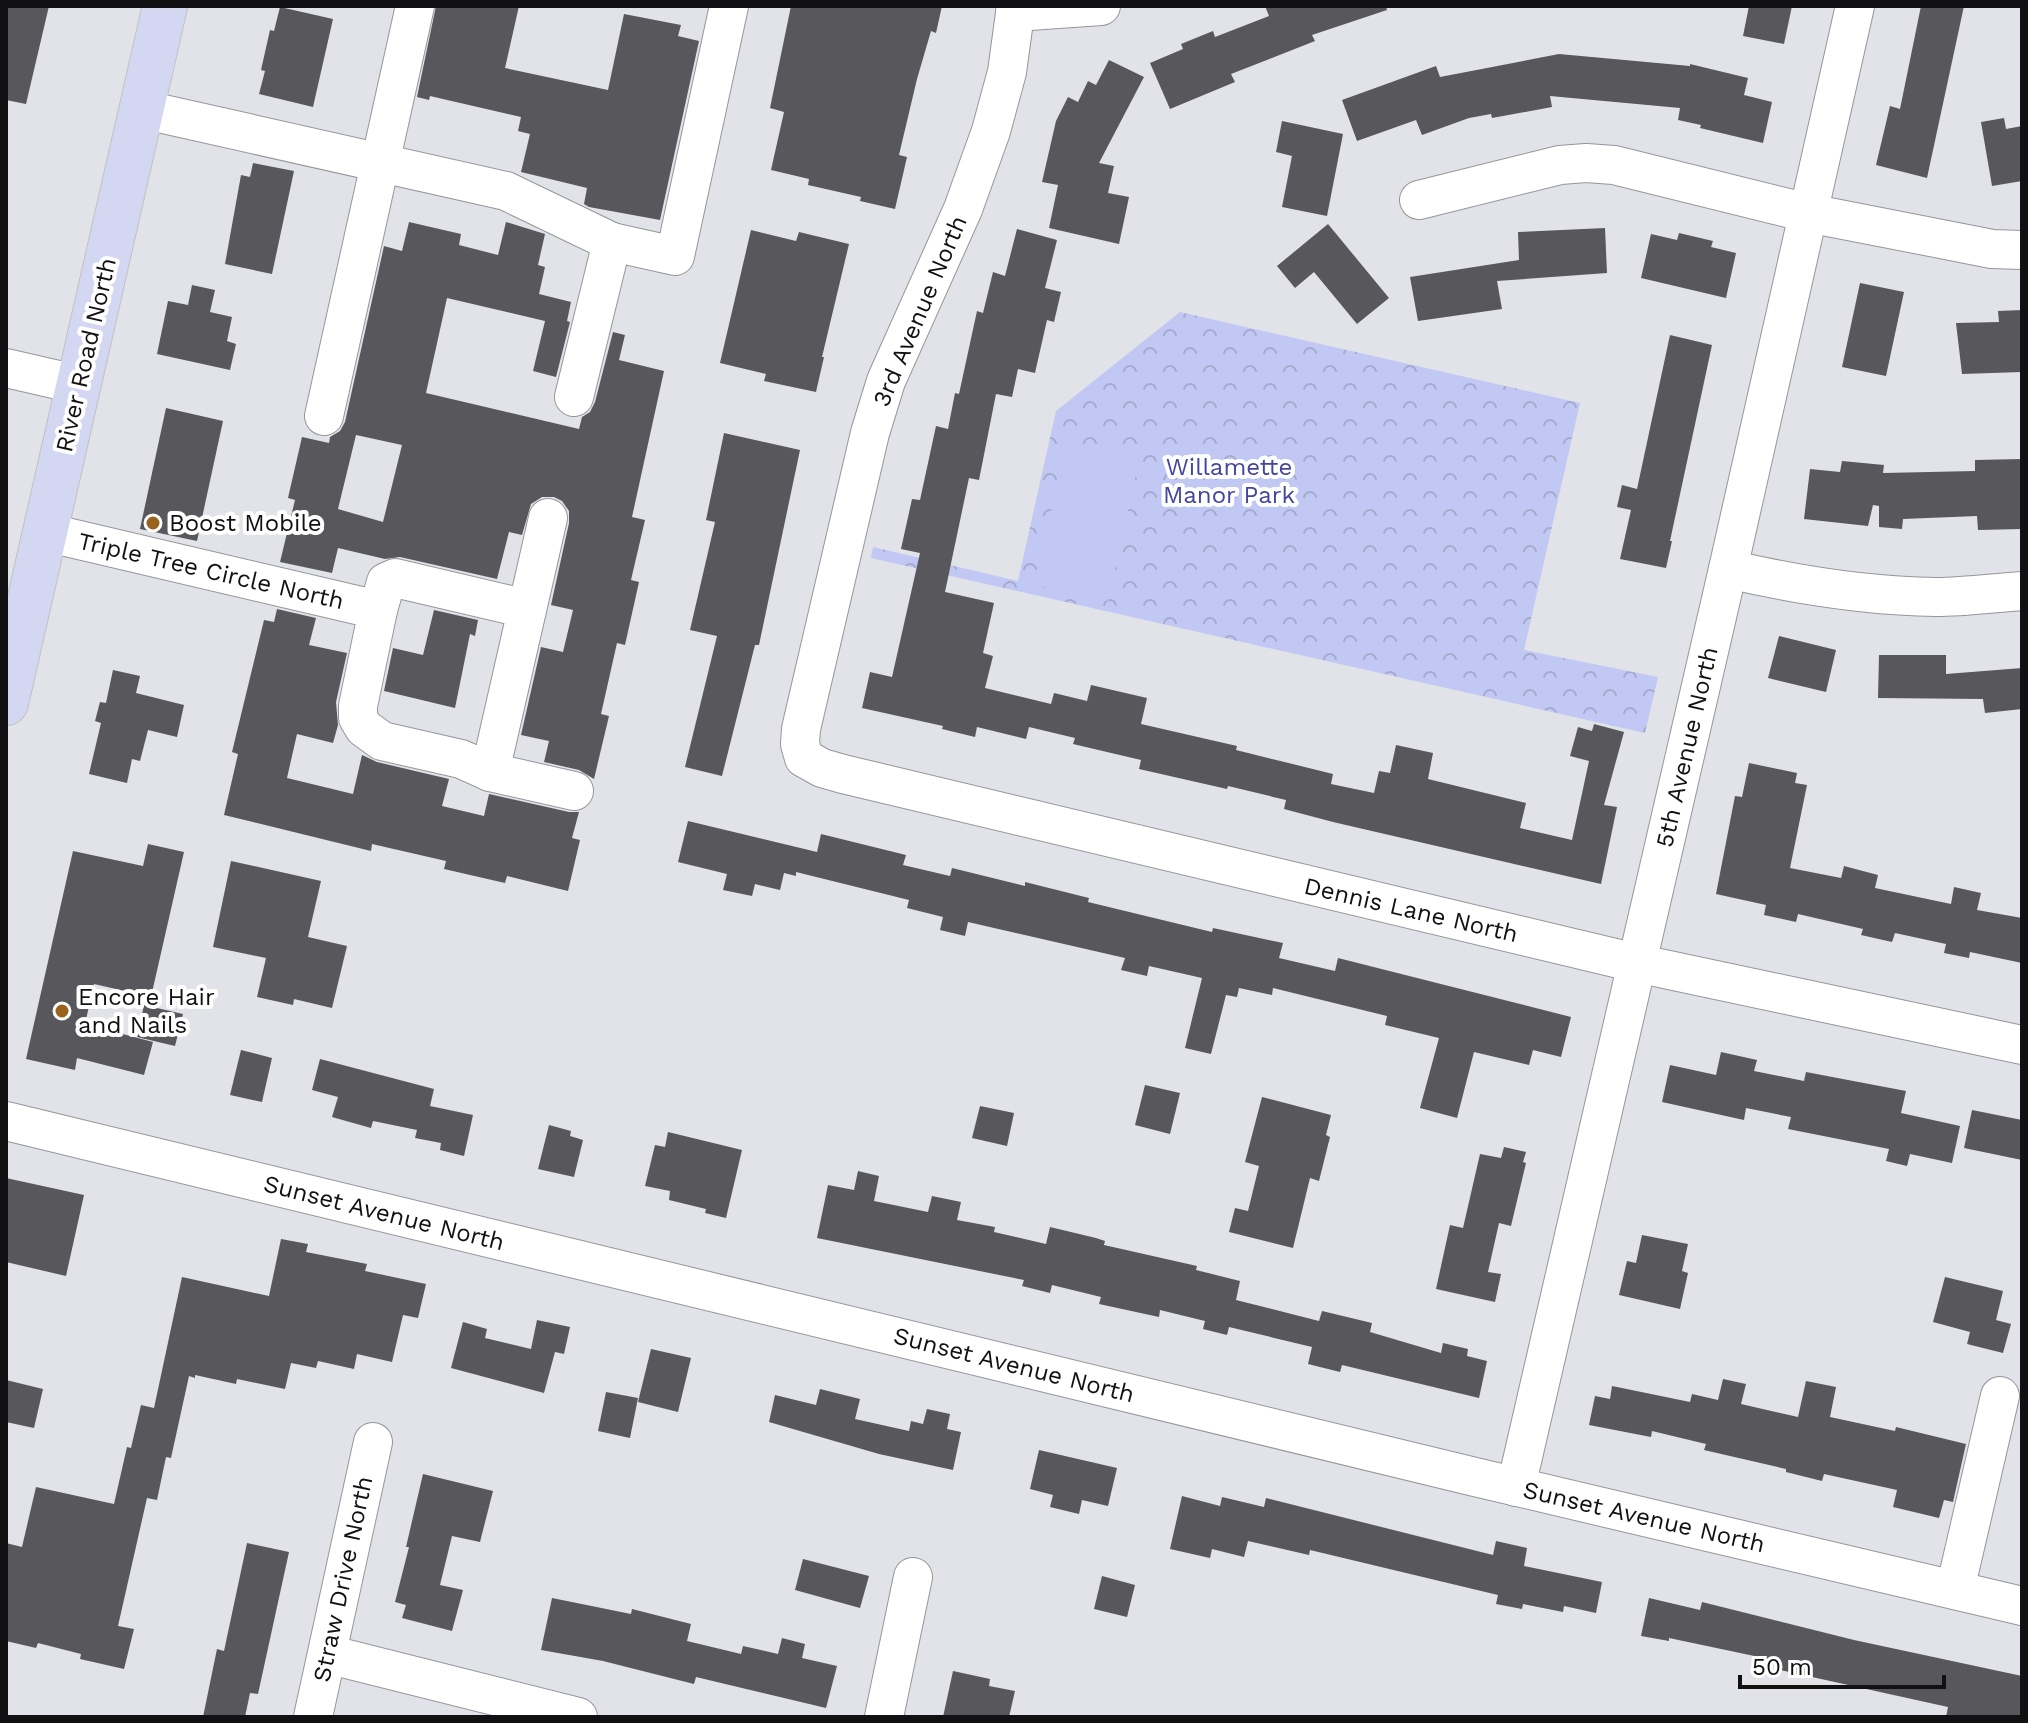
<svg xmlns="http://www.w3.org/2000/svg" width="2028" height="1723" viewBox="0 0 2028 1723" font-family="'Work Sans',sans-serif">
<style>
.park{fill:url(#park-crowns)}
.pitch{fill:#c1c8f3}
.building{fill:#57575c;fill-rule:evenodd}
.lines{fill:none;stroke-linecap:round;stroke-linejoin:round}
.minor-casing{stroke:#95969c;stroke-width:40}
.major-casing{stroke:#c1c1c2;stroke-width:46}
.minor{stroke:#fff;stroke-width:38}
.major{stroke:#d3d7f2;stroke-width:44}
.poi-dot{fill:#9a631d;stroke:#fff;stroke-width:3}
.labels{text-anchor:middle;dominant-baseline:central;stroke-width:8;stroke-linejoin:round;paint-order:stroke}
.street-label{font-size:24px;fill:#111113;stroke:#fff}
.park-label{font-size:24px;fill:#44459f;stroke:#fff}
.poi-label{font-size:24px;fill:#111113;stroke:#fff;text-anchor:start}
</style>
<defs>
<pattern id="park-crowns" width="20" height="18" patternUnits="userSpaceOnUse" patternTransform="scale(2)"><rect width="20" height="18" fill="#c1c8f3"/><path d="M2 6a3 3 0 1 1 6 0M12 15a3 3 0 1 1 6 0" fill="none" stroke="#a5abcf"/></pattern>
</defs>
<rect width="100%" height="100%" fill="#e2e3e9"/>
<polygon class="park" points="1180,312 1580,403 1524,650 1658,677 1645,733 871,558 873,547 1018,581 1056,411"/>
<polygon class="pitch" points="1067,441 1140,457 1108,601 1034,585"/>
<g class="building">
<polygon points="6,6 49,6 26,104 6,100"/>
<polygon points="436,6 519,6 505,68 608,90 624,14 681,25 678,36 699,41 660,220 589,207 584,204 587,188 521,172 530,134 518,131 521,117 430,96 429,100 417,97"/>
<polygon points="791,6 942,6 936,33 931,31 917,79 899,155 907,157 895,209 860,201 861,197 808,185 809,179 771,170 784,112 770,108"/>
<polygon points="1265,6 1386,6 1387,10 1312,35 1315,41 1231,74 1235,82 1170,109 1150,63 1183,49 1181,44 1213,31 1215,37 1269,16"/>
<polygon points="1749,6 1792,6 1784,44 1743,36"/>
<polygon points="1921,6 1964,6 1927,178 1876,165 1890,106 1900,109"/>
<polygon points="280,7 333,19 313,107 259,94 265,71 261,70 270,30 274,31"/>
<polygon points="1559,54 1690,66 1690,64 1748,78 1744,95 1772,102 1763,143 1700,128 1701,125 1678,120 1680,108 1550,96 1552,107 1492,118 1491,114 1469,118 1422,135 1416,120 1357,141 1342,100 1436,66 1440,77"/>
<polygon points="1109,60 1144,77 1099,163 1114,166 1108,193 1129,197 1119,244 1049,228 1058,185 1042,182 1056,121 1068,97 1078,102 1088,81 1096,85"/>
<polygon points="2004,118 2006,129 2022,126 2022,181 1992,186 1981,122"/>
<polygon points="1282,121 1343,134 1327,216 1282,207 1292,156 1276,152"/>
<polygon points="253,163 294,171 272,274 225,264 241,175 250,177"/>
<path d="M 409,222 L 461,234 L 459,245 L 498,255 L 506,222 L 545,234 L 538,265 L 545,267 L 539,294 L 571,302 L 567,321 L 570,322 L 556,377 L 533,371 L 545,321 L 447,298 L 426,393 L 579,429 L 582,417 L 590,412 L 595,402 L 613,332 L 625,335 L 619,360 L 664,371 L 632,517 L 645,520 L 631,580 L 639,582 L 625,645 L 617,643 L 601,714 L 609,716 L 594,779 L 579,770 L 544,762 L 549,741 L 521,735 L 541,647 L 563,652 L 573,610 L 551,605 L 569,523 L 569,511 L 562,501 L 554,497 L 542,497 L 531,504 L 522,535 L 509,532 L 497,579 L 400,557 L 385,559 L 338,548 L 332,573 L 280,562 L 295,500 L 288,498 L 302,437 L 329,443 L 330,437 L 340,431 L 345,422 L 384,246 L 402,251 ZM 356,435 L 402,445 L 383,522 L 338,509 Z"/>
<polygon points="1328,224 1389,298 1357,324 1314,272 1295,288 1277,266"/>
<polygon points="1605,228 1607,273 1497,281 1502,309 1418,321 1410,277 1519,260 1518,232"/>
<polygon points="1017,229 1057,240 1045,288 1061,292 1054,322 1047,320 1035,373 1018,369 1012,397 996,394 979,480 969,478 945,592 994,603 983,653 993,656 985,688 1051,704 1054,693 1087,701 1091,685 1147,698 1141,724 1237,746 1236,750 1333,774 1331,784 1374,793 1379,771 1390,773 1396,745 1433,753 1428,779 1526,803 1520,828 1572,840 1589,761 1570,756 1578,727 1592,731 1594,724 1624,732 1604,805 1617,807 1601,884 1333,822 1284,809 1286,800 1228,786 1227,789 1139,769 1141,760 1073,744 1075,738 1029,727 1026,739 977,727 975,737 942,729 943,726 862,708 870,672 892,677 920,553 901,549 912,499 920,500 936,426 948,429 955,393 959,394 977,311 983,313 993,272 1005,276"/>
<polygon points="751,230 796,241 799,232 849,244 822,357 824,357 816,392 764,381 766,374 720,363"/>
<polygon points="1679,233 1713,241 1711,247 1736,253 1726,298 1641,278 1651,234 1677,240"/>
<polygon points="1860,283 1904,292 1886,376 1842,367"/>
<polygon points="192,285 215,290 210,312 232,317 227,341 236,344 230,370 157,354 168,301 188,305"/>
<polygon points="2022,310 2022,372 1962,374 1956,323 1999,322 1998,311"/>
<polygon points="1670,335 1712,345 1670,541 1672,541 1666,568 1620,559 1631,510 1617,507 1622,485 1637,489"/>
<polygon points="166,408 223,421 197,541 140,529"/>
<polygon points="724,433 800,450 759,645 755,645 722,776 685,767 717,636 690,630 715,522 706,520"/>
<polygon points="2022,459 2022,529 1978,530 1977,516 1903,519 1902,529 1879,527 1879,506 1873,505 1868,526 1804,519 1810,469 1840,472 1842,461 1884,465 1883,473 1975,471 1975,460"/>
<polygon points="277,609 316,618 309,645 347,653 336,702 338,725 333,743 297,734 287,778 353,794 362,755 377,762 449,779 442,806 484,816 489,794 569,812 579,812 572,838 580,840 568,891 507,876 505,883 444,869 446,861 372,844 371,851 224,815 238,754 232,752 264,620 274,622"/>
<polygon points="434,610 478,620 475,636 470,634 455,708 384,691 393,648 423,655"/>
<polygon points="1779,636 1836,650 1826,692 1768,678"/>
<polygon points="1879,655 1946,655 1946,674 2022,668 2022,709 1985,713 1983,699 1878,698"/>
<polygon points="113,670 140,676 136,693 184,705 177,737 148,730 140,761 132,759 127,783 89,774 101,723 95,721 100,702 106,703"/>
<polygon points="1749,763 1797,773 1795,783 1807,785 1790,868 1841,878 1844,866 1878,875 1875,888 1951,904 1954,887 1981,893 1977,910 2022,918 2022,963 1970,952 1969,958 1944,953 1946,944 1895,933 1892,942 1861,935 1863,929 1798,914 1796,922 1764,915 1766,905 1716,894 1735,796 1742,797"/>
<polygon points="688,821 817,852 821,834 906,855 903,865 950,876 952,868 1025,886 1025,882 1089,898 1088,902 1212,932 1213,928 1283,943 1279,958 1335,971 1338,958 1571,1017 1561,1057 1533,1050 1529,1065 1474,1052 1457,1118 1420,1108 1439,1038 1385,1025 1387,1016 1273,988 1272,995 1239,988 1237,997 1226,995 1211,1054 1185,1048 1202,978 1149,966 1147,976 1121,970 1125,958 968,922 965,936 940,930 943,917 907,908 909,900 796,872 796,876 784,873 780,890 755,884 752,896 723,890 727,874 678,862"/>
<polygon points="148,844 184,852 151,997 94,984 85,1024 153,1042 144,1075 77,1058 75,1070 26,1059 73,851 143,866"/>
<polygon points="231,861 321,881 308,937 347,946 332,1008 294,999 293,1005 257,997 266,958 213,947"/>
<polygon points="144,1005 183,1014 175,1046 137,1037"/>
<polygon points="241,1050 272,1058 262,1102 230,1095"/>
<polygon points="1721,1052 1757,1060 1754,1071 1804,1081 1806,1072 1906,1091 1901,1113 1960,1126 1952,1163 1910,1154 1907,1166 1886,1161 1889,1149 1788,1129 1791,1117 1746,1108 1744,1120 1662,1102 1670,1065 1716,1075"/>
<polygon points="320,1059 434,1089 430,1106 473,1115 464,1156 440,1150 441,1143 415,1138 417,1130 373,1121 371,1128 332,1117 338,1097 312,1090"/>
<polygon points="1145,1085 1180,1093 1170,1134 1135,1125"/>
<polygon points="1262,1097 1331,1115 1326,1135 1330,1137 1319,1181 1310,1178 1293,1248 1229,1232 1235,1208 1248,1211 1259,1166 1245,1162"/>
<polygon points="980,1106 1014,1113 1007,1146 972,1138"/>
<polygon points="1972,1110 2022,1120 2022,1160 1964,1148"/>
<polygon points="549,1125 571,1131 570,1136 583,1140 574,1177 538,1169"/>
<polygon points="668,1132 742,1150 726,1218 705,1213 706,1209 669,1200 670,1191 645,1186 655,1145 665,1147"/>
<polygon points="1504,1147 1526,1152 1523,1162 1526,1163 1511,1226 1499,1223 1488,1272 1501,1274 1495,1302 1436,1289 1450,1225 1463,1228 1480,1154 1501,1158"/>
<polygon points="858,1171 879,1176 874,1201 928,1212 932,1196 961,1202 957,1220 995,1227 994,1232 1046,1244 1050,1227 1096,1238 1105,1241 1104,1245 1197,1266 1196,1270 1240,1281 1236,1300 1319,1321 1322,1311 1372,1323 1370,1332 1441,1353 1443,1343 1468,1349 1467,1356 1487,1361 1479,1398 1342,1365 1340,1372 1308,1364 1312,1347 1229,1327 1227,1335 1203,1329 1205,1321 1160,1310 1159,1317 1099,1304 1101,1297 1052,1285 1050,1293 1022,1286 1024,1280 817,1238 828,1185 854,1190"/>
<polygon points="6,1178 84,1195 66,1276 6,1262"/>
<polygon points="1642,1235 1688,1244 1682,1271 1688,1273 1680,1309 1619,1295 1627,1261 1636,1263"/>
<polygon points="281,1239 308,1244 306,1252 367,1264 365,1271 426,1284 418,1318 403,1315 392,1362 357,1354 354,1369 318,1361 316,1368 291,1363 285,1389 237,1379 236,1384 195,1375 195,1378 189,1376 171,1458 166,1457 157,1500 147,1498 118,1626 134,1629 124,1669 80,1659 81,1654 38,1643 36,1648 6,1641 6,1543 22,1547 36,1487 114,1504 127,1447 131,1448 141,1405 154,1408 182,1277 269,1296"/>
<polygon points="1945,1277 2003,1291 1996,1320 2011,1324 2003,1353 1967,1344 1970,1332 1933,1322"/>
<polygon points="537,1320 570,1327 564,1354 555,1352 544,1393 451,1368 463,1322 487,1329 485,1338 531,1349"/>
<polygon points="651,1349 691,1358 678,1412 638,1402"/>
<polygon points="1723,1379 1746,1384 1741,1404 1798,1417 1806,1381 1836,1387 1830,1417 1895,1431 1896,1427 1966,1444 1953,1502 1944,1500 1939,1518 1893,1507 1897,1490 1824,1474 1822,1481 1786,1472 1786,1469 1704,1450 1706,1444 1652,1431 1651,1437 1589,1425 1595,1396 1610,1399 1612,1386 1690,1402 1692,1394 1718,1400"/>
<polygon points="6,1380 43,1389 34,1428 6,1422"/>
<polygon points="820,1389 860,1399 855,1419 909,1431 911,1421 923,1424 927,1409 950,1414 947,1429 961,1432 953,1470 879,1454 769,1422 775,1395 816,1405"/>
<polygon points="606,1392 638,1398 630,1438 598,1431"/>
<polygon points="1039,1450 1117,1468 1108,1506 1082,1500 1079,1514 1050,1507 1053,1495 1030,1489"/>
<polygon points="423,1474 493,1491 480,1542 452,1536 440,1585 463,1590 452,1631 402,1618 406,1605 395,1602 409,1547 406,1547"/>
<polygon points="1182,1496 1220,1506 1222,1497 1264,1507 1266,1498 1493,1555 1496,1541 1527,1548 1524,1566 1602,1582 1596,1613 1564,1606 1563,1612 1523,1604 1522,1609 1496,1604 1498,1595 1310,1550 1309,1555 1248,1541 1244,1557 1212,1549 1210,1558 1170,1549"/>
<polygon points="247,1543 289,1552 258,1694 250,1693 245,1717 203,1717 217,1649 224,1651"/>
<polygon points="803,1559 869,1576 860,1608 795,1590"/>
<polygon points="1102,1576 1135,1585 1127,1617 1094,1609"/>
<polygon points="552,1598 631,1614 632,1609 691,1624 687,1641 741,1654 743,1646 778,1654 782,1638 805,1644 802,1658 837,1666 826,1708 696,1677 694,1684 603,1661 541,1650"/>
<polygon points="1649,1598 1700,1610 1702,1602 1854,1640 2022,1676 2022,1717 1946,1717 1948,1707 1776,1669 1778,1661 1669,1638 1669,1641 1641,1636"/>
<polygon points="953,1671 990,1679 989,1686 1015,1691 1009,1717 943,1717"/>
</g>
<g class="lines">
<defs>
<g id="minor">
<polyline points="1016,6 1007,72 991,131 963,209 886,381 870,433 801,729 800,744 804,758 822,768 843,774 1636,963 2022,1045"/>
<polyline points="1015,12 1101,6"/>
<polyline points="141,109 506,191 612,242 675,256 729,6"/>
<polyline points="1419,200 1560,165 1586,163 1614,165 1808,213 1992,249 2022,250"/>
<polyline points="6,368 80,385"/>
<polyline points="574,397 612,242"/>
<polyline points="324,416 415,6"/>
<polyline points="45,532 378,610 358,706 358,718 364,728 382,741 461,759 490,772 574,791"/>
<path d="M 1728,569 C 1797,585 1866,596 1936,597 C 1964,597 1993,593 2022,591"/>
<polyline points="378,610 386,582 395,578 527,609"/>
<polyline points="490,772 548,518"/>
<polyline points="6,1121 1475,1477 2022,1606"/>
<polyline points="1516,1487 1728,569 1855,6"/>
<polyline points="1955,1590 2000,1396"/>
<polyline points="327,1654 578,1717"/>
<polyline points="313,1717 373,1442"/>
<polyline points="884,1717 913,1577"/>
</g>
<polyline id="major" points="6,703 165,6"/>
</defs>
<use href="#minor" class="minor-casing"/>
<use href="#major" class="major-casing"/>
<use href="#minor" class="minor"/>
<use href="#major" class="major"/>
</g>
<g class="poi-dot">
<circle cx="153" cy="523" r="8"/>
<circle cx="62" cy="1011" r="8"/>
</g>
<g class="labels">
<g class="street-label">
<text transform="translate(920 311) rotate(-67)">3rd Avenue North</text>
<text transform="translate(86 355) rotate(-77)">River Road North</text>
<text transform="translate(211 571) rotate(13)">Triple Tree Circle North</text>
<text transform="translate(1687 747) rotate(-77)">5th Avenue North</text>
<text transform="translate(1411 910) rotate(13)">Dennis Lane North</text>
<text transform="translate(384 1213) rotate(14)">Sunset Avenue North</text>
<text transform="translate(1014 1365) rotate(14)">Sunset Avenue North</text>
<text transform="translate(1644 1517) rotate(13)">Sunset Avenue North</text>
<text transform="translate(343 1579) rotate(-78)">Straw Drive North</text>
</g>
<g class="park-label">
<text x="1229" y="467">Willamette<tspan x="1229" dy="28">Manor Park</tspan></text>
</g>
<g class="poi-label">
<text x="169" y="523">Boost Mobile</text>
<text x="78" y="997">Encore Hair<tspan x="78" dy="28">and Nails</tspan></text>
</g>
</g>
<rect width="2028" height="1723" fill="none" stroke="#111113" stroke-width="16"/>
<path d="M1740 1675v12h204v-12" fill="none" stroke="#111113" stroke-width="4"/>
<text x="1752" y="1675" font-size="24" fill="#111113" stroke="#ffffff" stroke-width="6" paint-order="stroke">50 m</text>
</svg>
